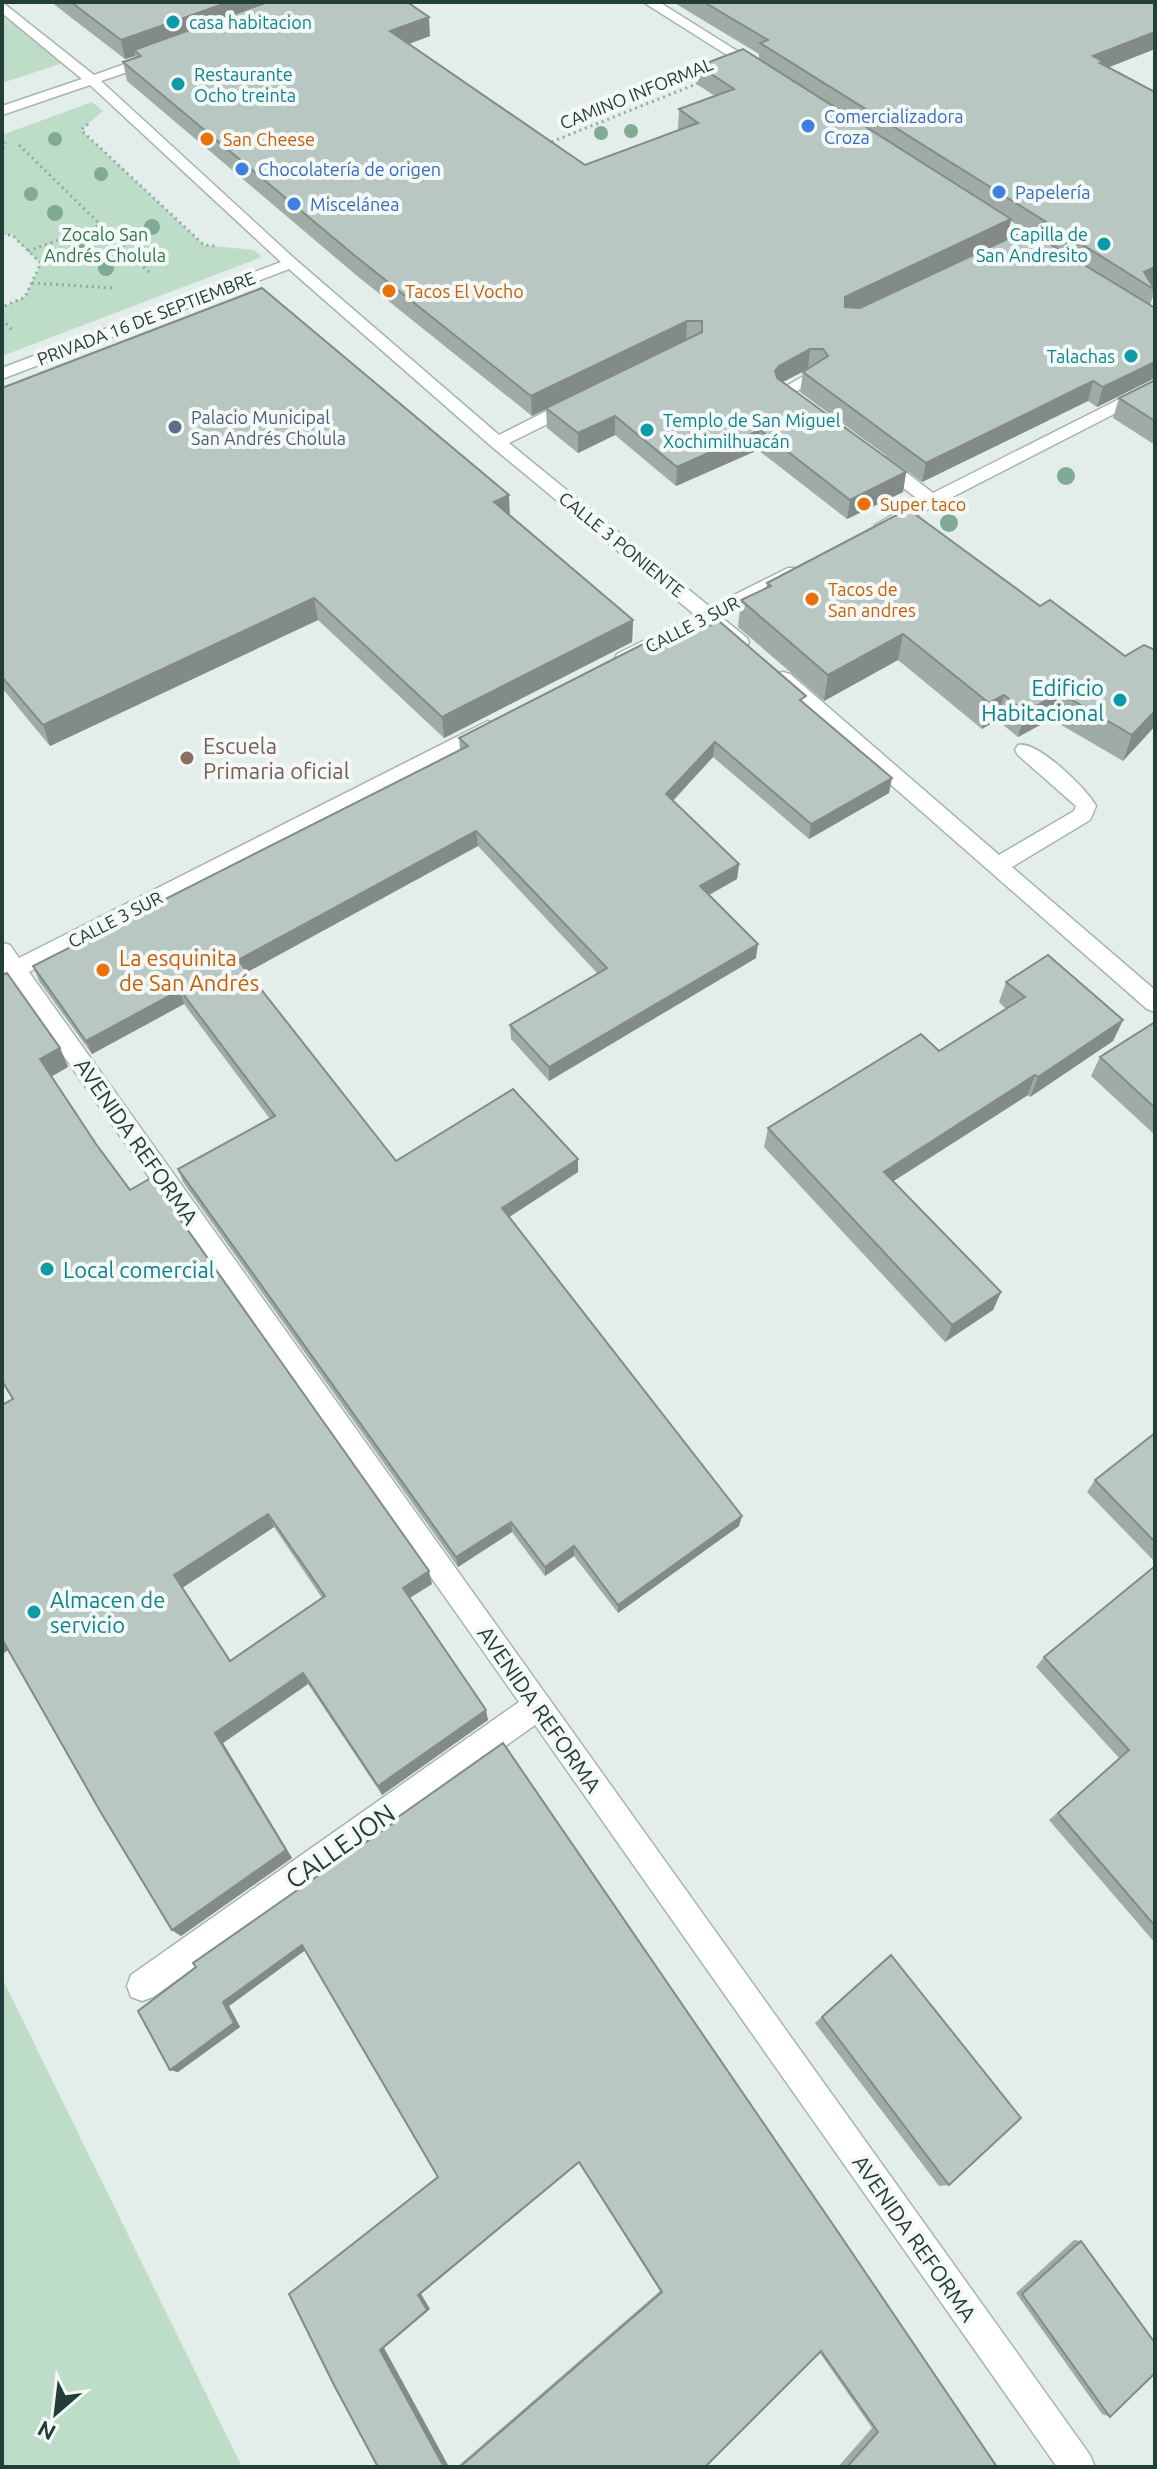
<svg xmlns="http://www.w3.org/2000/svg" width="1157" height="2469" viewBox="0 0 1157 2469" font-family="Ubuntu,sans-serif">
<style>
.green{fill:#bdddc8}
.lines{fill:none;stroke-linecap:round;stroke-linejoin:round}
.minor-casing{stroke:#a6b5b1;stroke-width:3}
.path{stroke:#85afa5;stroke-width:3;stroke-dasharray:2 4;stroke-linecap:butt}
.minor{fill:#fff;fill-rule:evenodd}
.tree{fill:#80aa94}
.wall{fill:#9faba7;fill-rule:evenodd}
.shaded-wall{fill:#828b88}
.building{fill:#b9c7c2;stroke:#828b88;stroke-width:2;fill-rule:evenodd}
.culture-dot{fill:#0f9aa8;stroke:#f4f9f7;stroke-width:3}
.shop-dot{fill:#3f7fe0;stroke:#f4f9f7;stroke-width:3}
.food-dot{fill:#e8710a;stroke:#f4f9f7;stroke-width:3}
.service-dot{fill:#5c6f8a;stroke:#f4f9f7;stroke-width:3}
.education-dot{fill:#8d6e63;stroke:#f4f9f7;stroke-width:3}
.labels{text-anchor:middle;dominant-baseline:central;stroke-width:8;stroke-linejoin:round;paint-order:stroke}
.far-culture-label{font-size:18px;fill:#0d838f;stroke:#f4f9f7;text-anchor:start}
.far-street-label{font-size:18px;fill:#233d39;stroke:#f4f9f7}
.far-shop-label{font-size:18px;fill:#366cbe;stroke:#f4f9f7;text-anchor:start}
.far-food-label{font-size:18px;fill:#c56008;stroke:#f4f9f7;text-anchor:start}
.far-park-label{font-size:18px;fill:#2f734f;stroke:#f4f9f7}
.far-service-label{font-size:18px;fill:#4e5e75;stroke:#f4f9f7;text-anchor:start}
.culture-label{font-size:22px;fill:#0d838f;stroke:#f4f9f7;text-anchor:start}
.education-label{font-size:22px;fill:#785e54;stroke:#f4f9f7;text-anchor:start}
.food-label{font-size:22px;fill:#c56008;stroke:#f4f9f7;text-anchor:start}
.street-label{font-size:22px;fill:#233d39;stroke:#f4f9f7}
.near-street-label{font-size:26px;fill:#233d39;stroke:#f4f9f7}
</style>
<rect width="100%" height="100%" fill="#e3ede9"/>
<g class="green">
<polygon points="2,16 66,62 2,83"/>
<polygon points="92,102 103,111 81,130 204,245 254,250 262,257 2,356 2,307 25,297 41,264 12,235 2,235 2,135"/>
<polygon points="2,1978 242,2467 2,2467"/>
</g>
<g class="lines">
<defs>
<g id="minor">
<polygon points="2,2 94,75 150,55 160,55 160,61 101,81 296,260 499,435 568,400 580,400 582,404 580,408 509,443 710,607 788,568 800,568 803,572 800,576 721,617 747,638 749,642 747,646 733,646 707,624 631,664 617,664 615,659 617,654 695,615 491,446 289,269 2,379 2,368 281,262 90,85 2,115 2,106 82,79 2,13"/>
<polygon points="643,2 659,2 766,69 754,72"/>
<polygon points="814,370 822,375 820,378 795,392 812,407 810,411 798,411 776,392"/>
<polygon points="1155,381 1155,393 890,529 878,529 875,525 919,500 874,465 871,461 874,457 886,457 933,493"/>
<path d="M 783,672 L 790,674 L 999,855 L 1074,811 L 1076,806 L 1018,755 L 1015,750 L 1018,745 C 1037,740 1087,789 1096,806 L 1090,820 L 1012,867 L 1155,990 L 1155,1012 L 1147,1009 L 776,684 L 773,679 L 776,674 Z"/>
<polygon points="488,721 498,728 495,733 29,972 1090,2455 1095,2467 1057,2467 535,1725 153,1997 142,2001 131,1997 127,1986 131,1975 519,1702 11,981 2,984 2,943 10,945 19,958"/>
</g>
</defs>
<use href="#minor" class="minor-casing"/>
<g class="path">
<polyline points="88,124 81,130 204,245 216,246"/>
<polyline points="546,144 704,81"/>
<polyline points="19,145 152,275"/>
<polyline points="2,155 5,142"/>
<polyline points="2,235 12,235 41,263 25,297 2,307"/>
<polyline points="28,251 101,225"/>
<polyline points="32,283 113,288"/>
<polyline points="2,319 12,330"/>
</g>
<use href="#minor" class="minor"/>
</g>
<g class="tree">
<circle cx="631" cy="131" r="7"/>
<circle cx="601" cy="133" r="7"/>
<circle cx="55" cy="139" r="7"/>
<circle cx="101" cy="174" r="7"/>
<circle cx="31" cy="194" r="7"/>
<circle cx="55" cy="213" r="8"/>
<circle cx="152" cy="227" r="8"/>
<circle cx="77" cy="243" r="8"/>
<circle cx="106" cy="268" r="8"/>
<circle cx="1066" cy="476" r="9"/>
<circle cx="949" cy="523" r="9"/>
</g>
<g class="wall">
<path d="M 51,2 L 407,2 L 430,36 L 409,44 L 585,165 L 679,130 L 678,129 L 679,109 L 715,96 L 698,85 L 699,66 L 759,60 L 759,54 L 673,2 L 1155,2 L 1155,49 L 1108,67 L 1152,285 L 1155,290 L 1150,305 L 1155,308 L 1155,378 L 1097,407 L 1088,401 L 922,482 L 800,392 L 803,372 L 808,369 L 783,382 L 906,472 L 903,492 L 847,519 L 758,450 L 676,486 L 615,435 L 578,453 L 547,428 L 546,409 L 532,416 L 356,275 L 127,81 L 123,62 L 135,57 L 135,56 L 125,59 ZM 1011,221 L 1026,231 L 860,308 L 1007,239 Z"/>
<polygon points="1155,380 1155,445 1113,418 1119,398"/>
<polygon points="2,388 510,515 633,620 632,642 444,738 318,620 50,746 2,688"/>
<polygon points="767,583 1155,726 1123,761 1051,719 1018,737 997,720 982,729 898,660 824,701 738,627 741,600 766,588"/>
<polygon points="659,649 805,704 889,793 809,839 713,757 673,801 739,864 737,879 709,895 756,958 549,1081 511,1039 510,1025 598,974 478,846 247,972 396,1161 578,1172 509,1217 739,1526 618,1613 574,1556 545,1576 512,1532 458,1567 183,1182 178,1169 270,1119 184,1004 92,1054 39,981 33,966 460,750 459,738"/>
<path d="M 2,975 L 60,1048 L 68,1067 L 51,1076 L 96,1144 L 130,1190 L 432,1584 L 410,1598 L 488,1720 L 382,1795 L 308,1684 L 223,1743 L 292,1858 L 181,1936 L 172,1930 L 8,1650 L 13,1399 ZM 274,1527 L 322,1598 L 230,1661 L 182,1588 Z"/>
<polygon points="1006,982 1123,1020 1113,1041 1030,1097 1028,1095 893,1181 1001,1292 993,1310 945,1342 764,1147 768,1128 939,1051 1006,1009 999,1002"/>
<polygon points="1155,1022 1155,1135 1091,1076 1100,1057"/>
<polygon points="1155,1433 1155,1562 1087,1492 1095,1480"/>
<polygon points="1155,1566 1155,1943 1049,1820 1120,1759 1036,1667 1044,1657"/>
<polygon points="399,1819 997,2467 838,2467 872,2428 820,2353 705,2467 457,2467 660,2291 579,2163 421,2294 430,2309 384,2348 449,2467 378,2467 335,2387 438,2177 305,1950 229,2006 240,2027 178,2072 170,2070"/>
<polygon points="891,1955 949,2185 939,2186 815,2023"/>
<polygon points="1074,2240 1081,2241 1110,2417 1102,2414 1016,2293"/>
</g>
<g class="shaded-wall">
<polygon points="229,2 285,2 134,50 135,56 125,59 121,40"/>
<polygon points="429,17 430,36 392,50 390,31"/>
<polygon points="1155,32 1155,49 1102,70 1093,56"/>
<polygon points="1011,219 1007,239 843,316 845,297"/>
<polygon points="1155,267 1155,284 1150,286 1144,272"/>
<polygon points="687,321 686,340 532,416 531,396"/>
<polygon points="810,349 808,369 777,385 775,371 779,366"/>
<polygon points="1155,362 1155,378 1097,407 1103,387"/>
<polygon points="1093,381 1088,401 922,482 926,463"/>
<polygon points="615,416 615,435 578,453 578,433"/>
<polygon points="760,430 758,450 676,486 677,467"/>
<polygon points="906,472 903,492 847,519 850,500"/>
<polygon points="509,495 510,517 494,502"/>
<polygon points="314,598 318,620 50,746 43,725"/>
<polygon points="633,620 632,642 444,738 442,717"/>
<polygon points="903,634 898,660 824,701 828,675"/>
<polygon points="1060,693 1051,719 1018,737 1025,712"/>
<polygon points="1004,695 997,720 982,729 989,703"/>
<polygon points="1155,711 1155,726 1123,761 1132,735"/>
<polygon points="715,742 713,757 665,809 666,794"/>
<polygon points="892,778 889,793 809,839 811,824"/>
<polygon points="476,831 478,846 242,975 238,960"/>
<polygon points="739,864 737,879 698,901 700,886"/>
<polygon points="758,944 756,958 549,1081 549,1067"/>
<polygon points="180,990 184,1004 92,1054 86,1041"/>
<polygon points="1123,1020 1113,1041 1030,1097 1038,1077"/>
<polygon points="60,1048 68,1067 49,1078 40,1059"/>
<polygon points="1035,1075 1028,1095 878,1191 884,1172"/>
<polygon points="578,1159 578,1172 503,1221 502,1208"/>
<polygon points="1001,1292 993,1310 945,1342 952,1325"/>
<polygon points="268,1514 274,1527 182,1588 174,1575"/>
<polygon points="742,1516 739,1526 618,1613 618,1605"/>
<polygon points="511,1522 512,1532 458,1567 456,1557"/>
<polygon points="574,1546 574,1556 545,1576 545,1567"/>
<polygon points="429,1571 432,1584 406,1600 403,1588"/>
<polygon points="2,1637 12,1648 2,1654"/>
<polygon points="303,1673 308,1684 223,1743 292,1858 181,1936 172,1930 215,1733"/>
<polygon points="486,1710 488,1720 382,1795 378,1786"/>
<polygon points="302,1945 307,1949 229,2006 240,2027 178,2072 170,2070 223,2002"/>
<polygon points="579,2162 421,2294 430,2309 384,2348 449,2467 444,2467 380,2350 418,2295"/>
</g>
<g class="building">
<polygon points="71,2 229,2 121,40"/>
<polygon points="268,2 407,2 429,17 390,31 585,165 698,123 679,109 734,89 699,66 743,49 1011,219 845,297 845,307 860,308 1027,230 1155,308 1155,362 1103,387 1093,381 926,463 803,372 828,356 823,349 810,349 779,366 775,371 777,378 906,472 850,500 760,430 677,467 615,416 578,433 546,408 702,332 702,321 687,321 531,396 354,255 123,62 141,56 134,50"/>
<polygon points="704,2 1155,2 1155,32 1093,56 1104,62 1100,63 1155,92 1155,267 1144,272 1155,290 760,43 768,40"/>
<polygon points="262,288 509,495 494,502 633,620 442,717 314,598 43,725 2,677 2,388"/>
<polygon points="1155,380 1155,421 1119,398"/>
<polygon points="908,509 1040,606 1050,600 1125,656 1144,645 1155,650 1155,711 1132,735 1060,693 1025,712 1004,695 989,703 903,634 828,675 741,600 771,586 767,583"/>
<polygon points="719,621 806,696 800,700 892,778 811,824 715,742 666,794 739,864 700,886 758,944 549,1067 510,1025 607,968 476,831 238,960 396,1161 513,1089 578,1159 502,1208 742,1516 618,1605 574,1546 545,1567 511,1522 456,1557 178,1169 275,1116 180,990 86,1041 33,966 468,746 459,738 649,641 659,649"/>
<polygon points="1048,955 1123,1020 1038,1077 1035,1075 884,1172 1001,1292 952,1325 768,1128 921,1034 939,1051 1025,997 1006,982"/>
<path d="M 7,973 L 60,1048 L 40,1059 L 96,1144 L 130,1190 L 151,1178 L 429,1571 L 403,1588 L 486,1710 L 378,1786 L 303,1673 L 215,1733 L 286,1850 L 172,1930 L 100,1811 L 2,1639 L 2,1405 L 13,1399 L 2,1381 L 2,975 ZM 268,1514 L 325,1596 L 230,1661 L 174,1575 Z"/>
<polygon points="1155,1022 1155,1108 1100,1057"/>
<polygon points="1155,1433 1155,1542 1095,1480"/>
<polygon points="1155,1566 1155,1926 1058,1813 1129,1750 1044,1657"/>
<polygon points="503,1743 836,2229 997,2467 847,2467 878,2432 821,2351 705,2467 460,2467 662,2292 579,2162 418,2295 427,2310 380,2350 444,2467 378,2467 335,2387 289,2294 438,2177 302,1945 223,2002 234,2023 170,2070 138,2011 196,1967 193,1963 399,1819 398,1817"/>
<polygon points="891,1955 1021,2118 949,2185 822,2017"/>
<polygon points="1081,2241 1155,2343 1155,2373 1110,2417 1022,2294"/>
</g>
<g class="culture-dot">
<circle cx="173" cy="22" r="8"/>
<circle cx="178" cy="84" r="8"/>
<circle cx="1104" cy="244" r="8"/>
<circle cx="1131" cy="356" r="8"/>
<circle cx="647" cy="430" r="8"/>
<circle cx="1120" cy="700" r="8"/>
<circle cx="47" cy="1269" r="8"/>
<circle cx="34" cy="1612" r="8"/>
</g>
<g class="shop-dot">
<circle cx="808" cy="126" r="8"/>
<circle cx="242" cy="169" r="8"/>
<circle cx="999" cy="192" r="8"/>
<circle cx="294" cy="204" r="8"/>
</g>
<g class="food-dot">
<circle cx="207" cy="139" r="8"/>
<circle cx="389" cy="291" r="8"/>
<circle cx="864" cy="504" r="8"/>
<circle cx="812" cy="599" r="8"/>
<circle cx="103" cy="970" r="8"/>
</g>
<circle class="service-dot" cx="175" cy="427" r="8"/>
<circle class="education-dot" cx="187" cy="758" r="8"/>
<g class="labels">
<g class="far-culture-label">
<text x="189" y="22">casa habitacion</text>
<text x="194" y="74">Restaurante<tspan x="194" dy="21">Ocho treinta</tspan></text>
<text x="1088" y="234" text-anchor="end">Capilla de<tspan x="1088" dy="21">San Andresito</tspan></text>
<text x="1115" y="356" text-anchor="end">Talachas</text>
<text x="663" y="420">Templo de San Miguel<tspan x="663" dy="21">Xochimilhuacán</tspan></text>
</g>
<g class="far-street-label">
<text transform="translate(636 93) rotate(-22)">CAMINO INFORMAL</text>
<text transform="translate(146 318) rotate(-21)">PRIVADA 16 DE SEPTIEMBRE</text>
<text transform="translate(622 544) rotate(39)">CALLE 3 PONIENTE</text>
<text transform="translate(692 624) rotate(-27)">CALLE 3 SUR</text>
<text transform="translate(115 919) rotate(-27)">CALLE 3 SUR</text>
</g>
<g class="far-shop-label">
<text x="824" y="116">Comercializadora<tspan x="824" dy="21">Croza</tspan></text>
<text x="258" y="169">Chocolatería de origen</text>
<text x="1015" y="192">Papelería</text>
<text x="310" y="204">Miscelánea</text>
</g>
<g class="far-food-label">
<text x="223" y="139">San Cheese</text>
<text x="405" y="291">Tacos El Vocho</text>
<text x="880" y="504">Super taco</text>
<text x="828" y="589">Tacos de<tspan x="828" dy="21">San andres</tspan></text>
</g>
<g class="far-park-label">
<text x="105" y="234">Zocalo San<tspan x="105" dy="21">Andrés Cholula</tspan></text>
</g>
<g class="far-service-label">
<text x="191" y="417">Palacio Municipal<tspan x="191" dy="21">San Andrés Cholula</tspan></text>
</g>
<g class="culture-label">
<text x="1104" y="687" text-anchor="end">Edificio<tspan x="1104" dy="25">Habitacional</tspan></text>
<text x="63" y="1269">Local comercial</text>
<text x="50" y="1599">Almacen de<tspan x="50" dy="25">servicio</tspan></text>
</g>
<g class="education-label">
<text x="203" y="745">Escuela<tspan x="203" dy="25">Primaria oficial</tspan></text>
</g>
<g class="food-label">
<text x="119" y="957">La esquinita<tspan x="119" dy="25">de San Andrés</tspan></text>
</g>
<g class="street-label">
<text transform="translate(137 1141) rotate(55)">AVENIDA REFORMA</text>
<text transform="translate(540 1709) rotate(55)">AVENIDA REFORMA</text>
<text transform="translate(915 2238) rotate(55)">AVENIDA REFORMA</text>
</g>
<g class="near-street-label">
<text transform="translate(340 1846) rotate(-35)">CALLEJON</text>
</g>
</g>
<rect width="1157" height="2469" fill="none" stroke="#233d39" stroke-width="8"/>
<g transform="translate(56 2413) rotate(208)" stroke="#f4f9f7" stroke-width="6" paint-order="stroke">
<path d="M0-6L14 30L0 20L-14 30Z" fill="#233d39"/>
<text y="-12" font-size="22" font-weight="bold" text-anchor="middle" fill="#233d39">N</text>
</g>
</svg>
